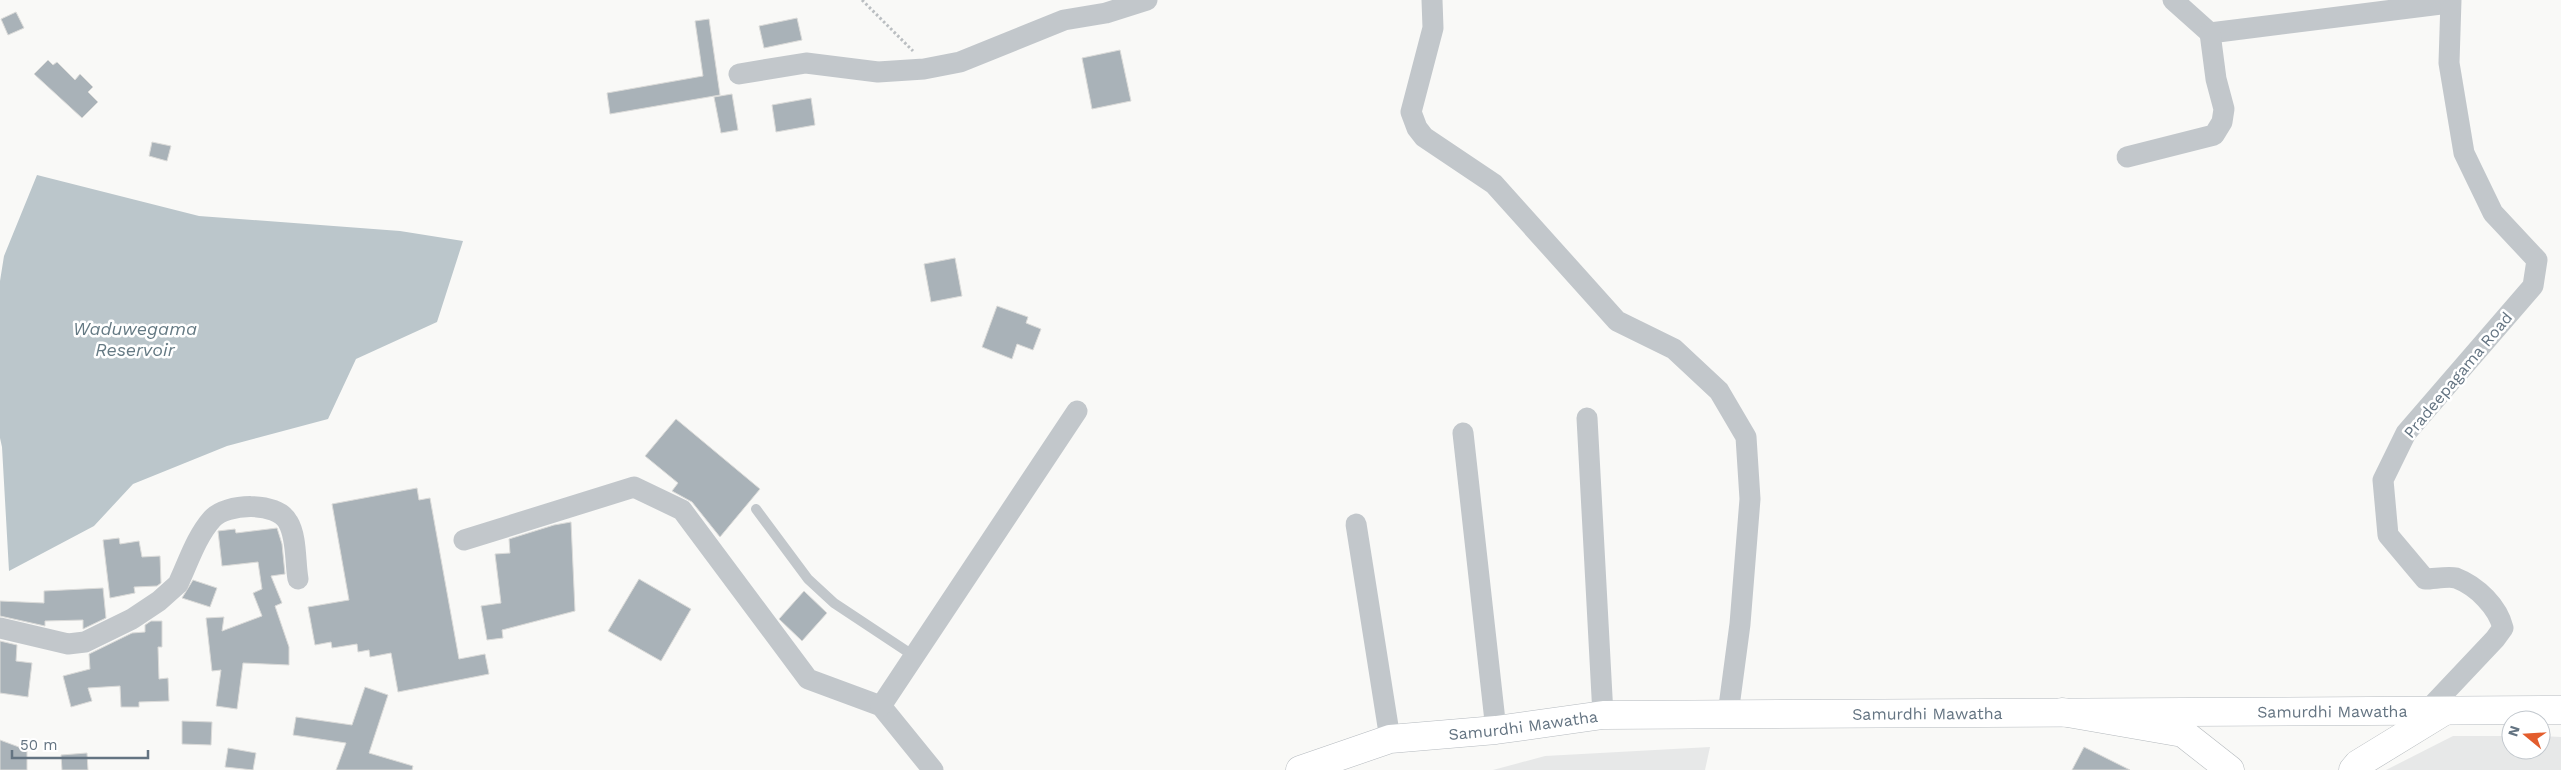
<svg xmlns="http://www.w3.org/2000/svg" width="2561" height="770" viewBox="0 0 2561 770" font-family="'Work Sans',sans-serif">
<style>
.built{fill:#e7e8e8}
.water{fill:#bbc6cb}
.building{fill:#a9b2b8;stroke:#dbdbd9}
.lines{fill:none;stroke-linecap:round;stroke-linejoin:round}
.secondary-casing{stroke:#b5babf;stroke-width:29}
.primary-casing{stroke:#b4b9bd;stroke-width:29}
.path{stroke:#babec1;stroke-width:3;stroke-dasharray:2.5 2.5;stroke-linecap:butt}
.service{stroke:#c2c7cb;stroke-width:10}
.minor{stroke:#c2c7cb;stroke-width:21}
.secondary{stroke:#fff;stroke-width:28}
.primary{stroke:#fff;stroke-width:28}
.labels{text-anchor:middle;dominant-baseline:central;stroke-width:5;stroke-linejoin:round;paint-order:stroke}
.street-label{font-size:16px;fill:#647482;stroke:#fff}
.water-label{font-size:18px;font-style:italic;fill:#647983;stroke:#fff}
</style>
<rect width="100%" height="100%" fill="#f9f9f7"/>
<g class="built">
<polygon points="2453,736 2511,736 2511,750 2541,750 2541,736 2561,737 2561,770 2386,770"/>
<polygon points="1710,747 1705,770 1493,770 1545,756"/>
</g>
<polygon class="water" points="37,175 199,216 400,231 463,241 437,322 356,359 328,419 227,446 133,484 94,526 9,571 2,447 0,438 0,281 4,256"/>
<g class="building">
<polygon points="16,12 24,28 8,35 1,19"/>
<polygon points="797,18 802,40 764,48 759,26"/>
<polygon points="709,19 720,95 610,114 607,93 703,76 695,21"/>
<polygon points="1120,50 1131,101 1092,109 1082,58"/>
<polygon points="48,60 53,65 57,62 75,80 80,74 93,87 88,92 98,102 82,118 34,74"/>
<polygon points="732,94 738,130 721,133 714,97"/>
<polygon points="811,98 815,125 776,132 772,105"/>
<polygon points="152,142 171,146 167,161 149,156"/>
<polygon points="955,258 962,296 931,302 924,264"/>
<polygon points="997,306 1028,317 1026,323 1041,329 1033,350 1017,344 1012,359 982,347"/>
<polygon points="676,419 760,489 720,537 692,502 672,491 678,483 645,456"/>
<polygon points="417,488 419,500 430,498 459,659 485,654 489,674 398,692 391,653 370,657 369,650 358,652 357,644 332,648 331,642 315,645 308,607 349,600 332,504"/>
<polygon points="571,522 575,611 502,630 503,638 487,640 481,606 501,603 495,554 510,553 509,539 554,525"/>
<polygon points="277,528 282,544 285,574 271,576 282,603 275,606 289,647 289,665 243,663 237,709 216,706 221,670 212,671 206,618 224,617 222,631 262,616 253,593 262,589 258,562 222,566 218,531 235,529 236,533"/>
<polygon points="119,538 120,544 139,541 142,557 160,556 161,583 157,586 134,587 135,593 110,598 103,540"/>
<polygon points="639,579 691,609 661,661 608,631"/>
<polygon points="193,580 217,588 210,607 182,598"/>
<polygon points="103,588 106,618 83,629 83,620 45,621 45,626 0,616 0,601 44,603 44,591"/>
<polygon points="804,591 827,613 802,641 779,619"/>
<polygon points="151,621 162,621 162,647 158,647 159,679 168,678 169,701 139,702 139,707 121,707 120,686 88,688 92,701 71,707 63,676 90,669 89,654 132,633 145,632 145,625"/>
<polygon points="0,641 17,645 16,661 32,663 28,697 0,693"/>
<polygon points="365,687 388,695 369,753 413,766 412,770 336,770 346,743 293,735 296,717 352,725"/>
<polygon points="182,721 212,722 211,745 182,744"/>
<polygon points="0,740 27,750 27,770 0,770"/>
<polygon points="2084,747 2130,770 2072,770"/>
<polygon points="228,748 256,753 253,770 225,767"/>
<polygon points="87,753 88,770 62,770 61,755"/>
</g>
<g class="lines">
<defs>
<g id="secondary">
<path id="s1" d="M 1300,770 L 1390,739 L 1496,730 L 1603,715 L 2561,710"/>
</g>
<g id="primary">
<polyline points="2062,712 2183,733 2230,770"/>
<polyline points="2353,770 2358,764 2443,712"/>
</g>
</defs>
<use href="#secondary" class="secondary-casing"/>
<use href="#primary" class="primary-casing"/>
<polyline class="path" points="862,0 913,51"/>
<polyline class="service" points="756,509 808,579 834,603 914,656"/>
<g class="minor">
<polyline points="1432,0 1433,28 1411,112 1417,128 1424,137 1494,184 1617,321 1674,349 1719,391 1746,437 1750,499 1740,624 1728,714"/>
<polyline points="2173,0 2210,33 2449,3"/>
<polyline points="739,74 806,63 878,72 924,69 960,62 1064,20 1106,13 1147,0"/>
<polyline points="2127,157 2214,135 2222,122 2224,109 2216,79 2210,33"/>
<polyline points="1587,418 1603,715"/>
<polyline points="1463,433 1496,730"/>
<polyline points="1356,524 1390,739"/>
<polyline points="464,540 634,487 682,510 808,679 881,706 933,770"/>
<path d="M 0,628 L 68,644 L 85,642 L 132,619 L 159,601 L 178,584 C 188,563 196,537 212,519 C 226,503 277,501 288,522 C 297,537 295,562 298,579"/>
<polyline points="881,706 1077,411"/>
<path d="M 2427,711 L 2495,639 L 2503,628 C 2498,607 2477,586 2456,578 C 2448,576 2434,579 2425,579 L 2388,535 L 2383,480 L 2406,433 L 2533,286 L 2537,260 L 2493,213 L 2464,153 L 2449,63 L 2451,0"/>
</g>
<use href="#secondary" class="secondary"/>
<use href="#primary" class="primary"/>
</g>
<g class="labels">
<g class="street-label">
<text transform="translate(2458 375) rotate(-50)">Pradeepagama Road</text>
<text stroke="none"><textPath href="#s1" startOffset="1039">Samurdhi Mawatha</textPath></text>
<text stroke="none"><textPath href="#s1" startOffset="634">Samurdhi Mawatha</textPath></text>
<text stroke="none"><textPath href="#s1" startOffset="229">Samurdhi Mawatha</textPath></text>
</g>
<g class="water-label">
<text x="135" y="328">Waduwegama<tspan x="135" dy="21">Reservoir</tspan></text>
</g>
</g>
<g transform="translate(2526 735) rotate(288)"><circle r="24" fill="#ffffff" stroke="#c1c7cd"/>
<path d="M0-4L9 19L0 12L-9 19Z" fill="#e35d2d"/>
<text y="-8" font-size="14" font-weight="bold" text-anchor="middle" fill="#647482">N</text>
</g>
<path d="M12 750v8h136v-8" fill="none" stroke="#647482" stroke-width="2.5"/>
<text x="20" y="750" font-size="15" fill="#647482" stroke="#ffffff" stroke-width="4" paint-order="stroke">50 m</text>
</svg>
